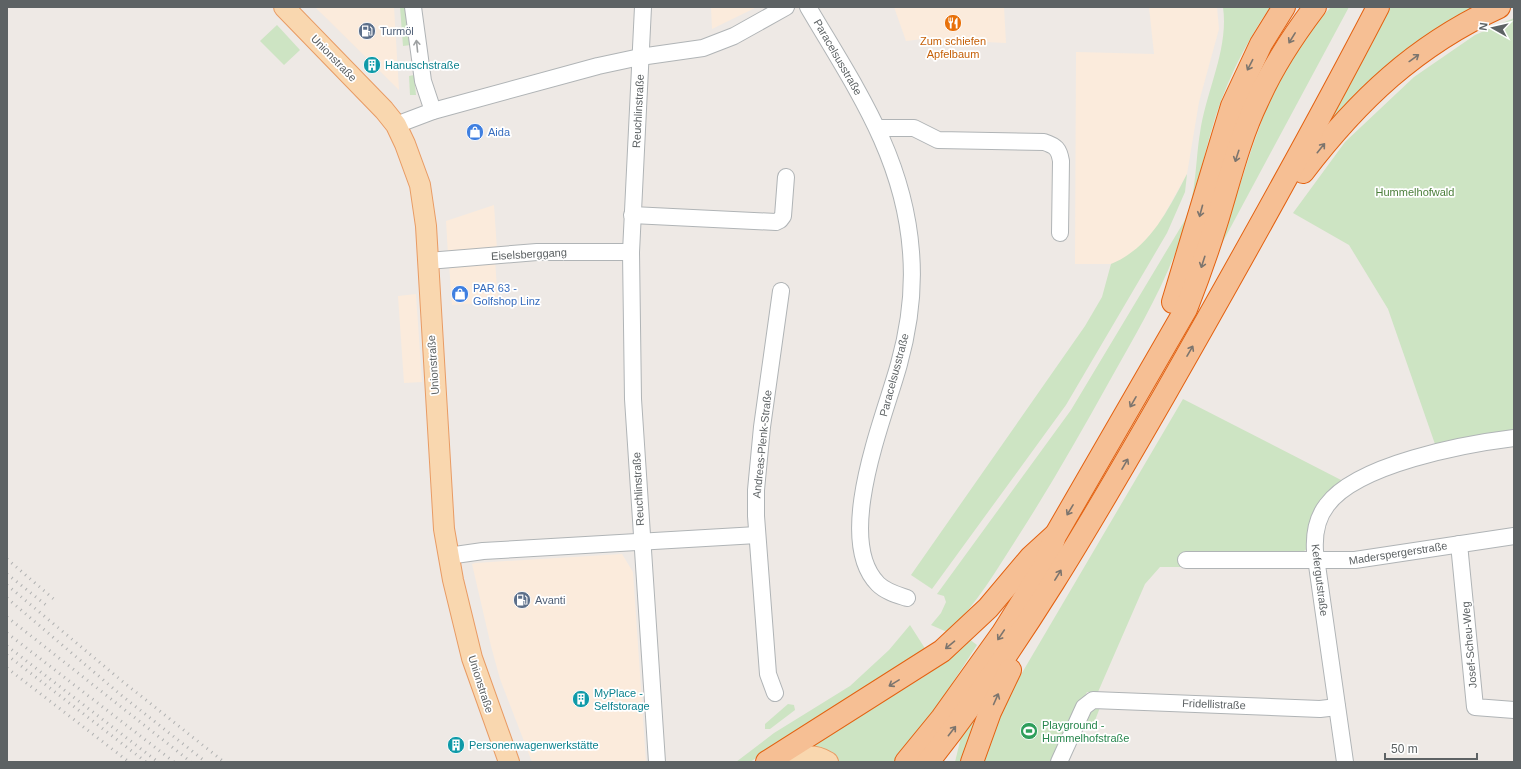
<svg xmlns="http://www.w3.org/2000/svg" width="1521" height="769" viewBox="0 0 1521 769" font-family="Helvetica,sans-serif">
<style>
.commercial{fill:#fbebdc}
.green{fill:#cde4c3}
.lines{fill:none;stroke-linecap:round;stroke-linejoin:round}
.minor-casing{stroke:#b0b4b6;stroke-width:18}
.major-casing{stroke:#e89b64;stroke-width:22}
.highway-casing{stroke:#e36110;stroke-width:24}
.minor{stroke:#fff;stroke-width:16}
.major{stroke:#f9d7af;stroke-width:20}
.highway{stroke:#f6bf94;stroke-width:22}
.rail{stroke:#b1b2b2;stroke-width:3;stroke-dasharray:1 5;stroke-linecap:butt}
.oneway{stroke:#7c756e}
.oneway2{stroke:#9ea1a2}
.labels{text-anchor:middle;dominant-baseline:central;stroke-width:3.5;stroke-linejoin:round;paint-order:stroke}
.service-label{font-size:11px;fill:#4e5e75;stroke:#fff;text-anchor:start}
.food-label{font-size:11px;fill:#c56008;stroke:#fff}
.street-label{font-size:11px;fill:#5d6264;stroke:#fff}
.culture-label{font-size:11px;fill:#0d838f;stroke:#fff;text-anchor:start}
.shop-label{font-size:11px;fill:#366cbe;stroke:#fff;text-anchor:start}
.park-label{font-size:11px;fill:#4b7e3a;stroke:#fff}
.leisure-label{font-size:11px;fill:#27864d;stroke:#fff;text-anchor:start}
</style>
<rect width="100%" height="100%" fill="#eee9e5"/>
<g class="commercial">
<polygon points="315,7 394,7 399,90 319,11"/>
<polygon points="711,7 757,7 712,29"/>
<polygon points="894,7 1004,7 1006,43 923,39 906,41"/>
<polygon points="1149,7 1217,7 1219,29 1199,102 1187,174 1158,226 1136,251 1124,259 1111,264 1075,264 1076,52 1154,54"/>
<polygon points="494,205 497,250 448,254 446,221"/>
<polygon points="495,260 498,302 452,305 449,264"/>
<polygon points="416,294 422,382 404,383 398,296"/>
<polygon points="622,554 633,572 646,762 532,762 500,679 491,646 472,564 475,563"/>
</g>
<g class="green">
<polygon points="400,7 408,7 411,45 403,46"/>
<path d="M 1223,7 L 1270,7 C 1244,45 1223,88 1211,132 C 1201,166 1194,202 1182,235 C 1164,287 1136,334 1109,382 C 1080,434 1051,485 1019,535 C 999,566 975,608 947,632 L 931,625 L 941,613 L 946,602 L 944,596 L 937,594 L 1071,410 L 1185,220 C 1197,191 1195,163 1200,133 C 1206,91 1229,49 1223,7 Z"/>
<polygon points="1331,7 1349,7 1219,249 1253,145 1272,93 1306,35"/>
<polygon points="1390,7 1483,7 1317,144 1372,44"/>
<polygon points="1514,18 1514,431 1436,447 1388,309 1349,245 1293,213 1345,142 1414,77 1475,35"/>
<polygon points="277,25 300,50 284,65 260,41"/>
<polygon points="414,75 416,95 410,95 409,76"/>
<path d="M 1187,174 L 1185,192 L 1167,233 L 1066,405 L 932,589 L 911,575 L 1085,326 L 1102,297 L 1111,264 C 1150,248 1168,210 1187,174 Z"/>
<polygon points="1183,399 1343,481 1307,549 1301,553 1182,554 1182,567 1160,567 1145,584 1098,692 1087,692 1052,762 982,762 1000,714 1019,678"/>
<polygon points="910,625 926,650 750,762 736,762 774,733 850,686 889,650"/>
<path d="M 969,639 L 977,645 C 951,685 926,726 895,762 L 838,762 L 834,758 L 807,748 L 922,678 L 945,662 Z"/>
<polygon points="788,704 794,705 795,710 770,729 765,729 765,724"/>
<polygon points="1101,705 1092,728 1082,725 1089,708"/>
<polygon points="980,713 965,762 955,762 961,737"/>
</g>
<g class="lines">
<defs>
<g id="minor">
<polyline points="413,7 423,81 433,111"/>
<polyline points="643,7 631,252 633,399 657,762"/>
<path d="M 808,7 C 855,87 904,156 911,252 C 914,289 909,328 899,364 C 885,416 833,539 878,584 C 886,592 898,595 907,598"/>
<polyline points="396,125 433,111 598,66 640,57 703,48 734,36 786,7"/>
<path d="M 878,128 L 914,128 L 938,140 L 1044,142 C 1056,146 1059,149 1061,161 L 1060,233"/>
<polyline points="632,215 776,222 780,220 783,216 786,177"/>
<polyline points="428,261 537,252 631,252"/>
<polyline points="1459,544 1475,707 1514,710"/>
<polyline points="448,556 483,551 757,535"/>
<polyline points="1186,560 1355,560 1514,536"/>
<polyline points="775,693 768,674 756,516 756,490 762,427 781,291"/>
<polyline points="1059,762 1084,707 1093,700 1320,709 1337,707"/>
<path d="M 1345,762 L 1315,551 C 1314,535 1316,519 1327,505 C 1357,464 1465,444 1514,438"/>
</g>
<g id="major">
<polyline points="284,7 384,110 396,125 405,144 420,185 426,226 444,529 453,580 472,658 509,762"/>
<path d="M 787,762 C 800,754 815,754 828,762"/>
</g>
<g id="highway">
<path d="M 1303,172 C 1358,100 1416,45 1499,7"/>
<polyline points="1173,302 1232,106 1261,44 1284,7"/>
<polyline points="767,762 942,651 988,608 1031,557 1054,536"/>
<path d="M 906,762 L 942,718 L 1002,634 L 1044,567 L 1055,536 L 1186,309 C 1197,281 1207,253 1216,224 C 1229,182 1239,139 1258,100 C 1273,66 1293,36 1315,7"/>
<path d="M 928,762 C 1019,647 1092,521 1165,394 C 1238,266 1310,138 1378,7"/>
<polyline points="972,762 990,712 1010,670"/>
</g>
</defs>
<use href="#minor" class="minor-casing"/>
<use href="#major" class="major-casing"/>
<use href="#highway" class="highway-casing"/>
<use href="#minor" class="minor"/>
<use href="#major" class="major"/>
<use href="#highway" class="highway"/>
<g class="rail">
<polyline points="7,559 56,601"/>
<polyline points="7,574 46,605"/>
<polyline points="7,585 122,681 224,762"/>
<polyline points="7,598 121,695 206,762"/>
<polyline points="7,617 191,762"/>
<polyline points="7,633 174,762"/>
<polyline points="7,646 158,762"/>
<polyline points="7,655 146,762"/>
<polyline points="7,668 129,762"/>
</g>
</g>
<defs><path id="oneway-shaft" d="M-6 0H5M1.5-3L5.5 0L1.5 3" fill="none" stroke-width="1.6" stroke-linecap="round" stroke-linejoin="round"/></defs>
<g class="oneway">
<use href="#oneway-shaft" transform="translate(1292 38) rotate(122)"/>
<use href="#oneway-shaft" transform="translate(1414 58) rotate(-36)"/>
<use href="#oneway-shaft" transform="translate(1250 65) rotate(117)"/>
<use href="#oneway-shaft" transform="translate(1321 148) rotate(-51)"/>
<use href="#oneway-shaft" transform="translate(1237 156) rotate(108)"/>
<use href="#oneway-shaft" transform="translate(1201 211) rotate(105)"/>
<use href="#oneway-shaft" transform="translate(1203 262) rotate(108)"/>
<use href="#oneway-shaft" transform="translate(1190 351) rotate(-60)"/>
<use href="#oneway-shaft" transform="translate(1133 402) rotate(120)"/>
<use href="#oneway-shaft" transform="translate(1125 464) rotate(-60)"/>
<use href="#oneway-shaft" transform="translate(1070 510) rotate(121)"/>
<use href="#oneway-shaft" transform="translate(1058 575) rotate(-58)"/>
<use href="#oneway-shaft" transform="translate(1001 635) rotate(124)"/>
<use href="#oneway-shaft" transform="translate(950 645) rotate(140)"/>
<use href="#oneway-shaft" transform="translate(894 683) rotate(149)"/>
<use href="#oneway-shaft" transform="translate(996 699) rotate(-66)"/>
<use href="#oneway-shaft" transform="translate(952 731) rotate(-52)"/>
</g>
<use class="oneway2" href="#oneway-shaft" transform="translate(417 46) rotate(-96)"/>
<defs>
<symbol id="restaurant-disc" viewBox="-11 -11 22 22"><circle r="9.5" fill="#e8710a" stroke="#fff"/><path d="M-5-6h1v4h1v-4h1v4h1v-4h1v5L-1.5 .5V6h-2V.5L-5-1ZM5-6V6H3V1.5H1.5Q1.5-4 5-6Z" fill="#fff"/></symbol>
<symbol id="fuel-disc" viewBox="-11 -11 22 22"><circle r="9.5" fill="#5c6f8a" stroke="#fff"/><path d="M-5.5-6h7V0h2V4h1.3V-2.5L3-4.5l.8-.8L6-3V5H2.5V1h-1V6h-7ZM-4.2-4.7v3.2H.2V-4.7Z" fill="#fff"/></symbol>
<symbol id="building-disc" viewBox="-11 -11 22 22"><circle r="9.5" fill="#0f9aa8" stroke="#fff"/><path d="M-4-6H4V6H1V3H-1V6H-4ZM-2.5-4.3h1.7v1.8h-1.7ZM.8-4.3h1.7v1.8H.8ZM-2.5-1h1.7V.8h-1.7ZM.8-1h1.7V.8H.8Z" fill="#fff"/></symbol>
<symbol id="shop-disc" viewBox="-11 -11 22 22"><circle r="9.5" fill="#3f7fe0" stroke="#fff"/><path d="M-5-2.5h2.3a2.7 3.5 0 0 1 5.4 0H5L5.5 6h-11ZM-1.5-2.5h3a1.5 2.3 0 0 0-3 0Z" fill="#fff"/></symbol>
<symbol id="stadium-disc" viewBox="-11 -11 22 22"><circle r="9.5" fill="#2e9e5b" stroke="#fff"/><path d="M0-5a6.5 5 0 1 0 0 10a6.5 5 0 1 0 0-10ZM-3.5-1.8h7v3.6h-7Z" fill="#fff"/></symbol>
</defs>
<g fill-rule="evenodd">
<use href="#restaurant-disc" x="943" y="13" width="20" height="20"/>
<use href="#fuel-disc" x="357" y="21" width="20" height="20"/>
<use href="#building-disc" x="362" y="55" width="20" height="20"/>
<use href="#shop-disc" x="465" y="122" width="20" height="20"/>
<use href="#shop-disc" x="450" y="284" width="20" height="20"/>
<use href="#fuel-disc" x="512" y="590" width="20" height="20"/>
<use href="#building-disc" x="571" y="689" width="20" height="20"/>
<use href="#stadium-disc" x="1019" y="721" width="20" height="20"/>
<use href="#building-disc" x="446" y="735" width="20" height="20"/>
</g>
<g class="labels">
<g class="service-label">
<text x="380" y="31">Turmöl</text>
<text x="535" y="600">Avanti</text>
</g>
<g class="food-label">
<text x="953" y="41">Zum schiefen<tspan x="953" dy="13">Apfelbaum</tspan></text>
</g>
<g class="street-label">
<text transform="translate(838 57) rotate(60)">Paracelsusstraße</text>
<text transform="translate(334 58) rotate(46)">Unionstraße</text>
<text transform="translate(638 111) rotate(-87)">Reuchlinstraße</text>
<text transform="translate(529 254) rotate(-3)">Eiselsberggang</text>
<text transform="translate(433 365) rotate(-94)">Unionstraße</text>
<text transform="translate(894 375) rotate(-75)">Paracelsusstraße</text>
<text transform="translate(762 444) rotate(-84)">Andreas-Plenk-Straße</text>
<text transform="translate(638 489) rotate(-93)">Reuchlinstraße</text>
<text transform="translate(1398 553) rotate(-9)">Maderspergerstraße</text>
<text transform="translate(1320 580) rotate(83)">Kefergutstraße</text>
<text transform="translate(1469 645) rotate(-95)">Josef-Scheu-Weg</text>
<text transform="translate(481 684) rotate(72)">Unionstraße</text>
<text transform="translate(1214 704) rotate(2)">Fridellistraße</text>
</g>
<g class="culture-label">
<text x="385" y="65">Hanuschstraße</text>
<text x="594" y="693">MyPlace -<tspan x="594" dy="13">Selfstorage</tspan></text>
<text x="469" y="745">Personenwagenwerkstätte</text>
</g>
<g class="shop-label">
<text x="488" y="132">Aida</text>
<text x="473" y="288">PAR 63 -<tspan x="473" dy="13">Golfshop Linz</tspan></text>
</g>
<g class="park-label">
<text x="1415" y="192">Hummelhofwald</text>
</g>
<g class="leisure-label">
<text x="1042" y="725">Playground -<tspan x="1042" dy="13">Hummelhofstraße</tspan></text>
</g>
</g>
<rect width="1521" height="769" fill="none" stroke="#5d6264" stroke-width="16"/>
<g transform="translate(1493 28) rotate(278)" stroke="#ffffff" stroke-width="3" paint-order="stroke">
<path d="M0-3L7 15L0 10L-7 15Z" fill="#5d6264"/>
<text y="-6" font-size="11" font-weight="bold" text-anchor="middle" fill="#5d6264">N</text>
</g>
<path d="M1385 753v6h92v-6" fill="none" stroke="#5d6264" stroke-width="2"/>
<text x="1391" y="753" font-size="12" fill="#5d6264" stroke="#ffffff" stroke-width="3" paint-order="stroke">50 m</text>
</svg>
